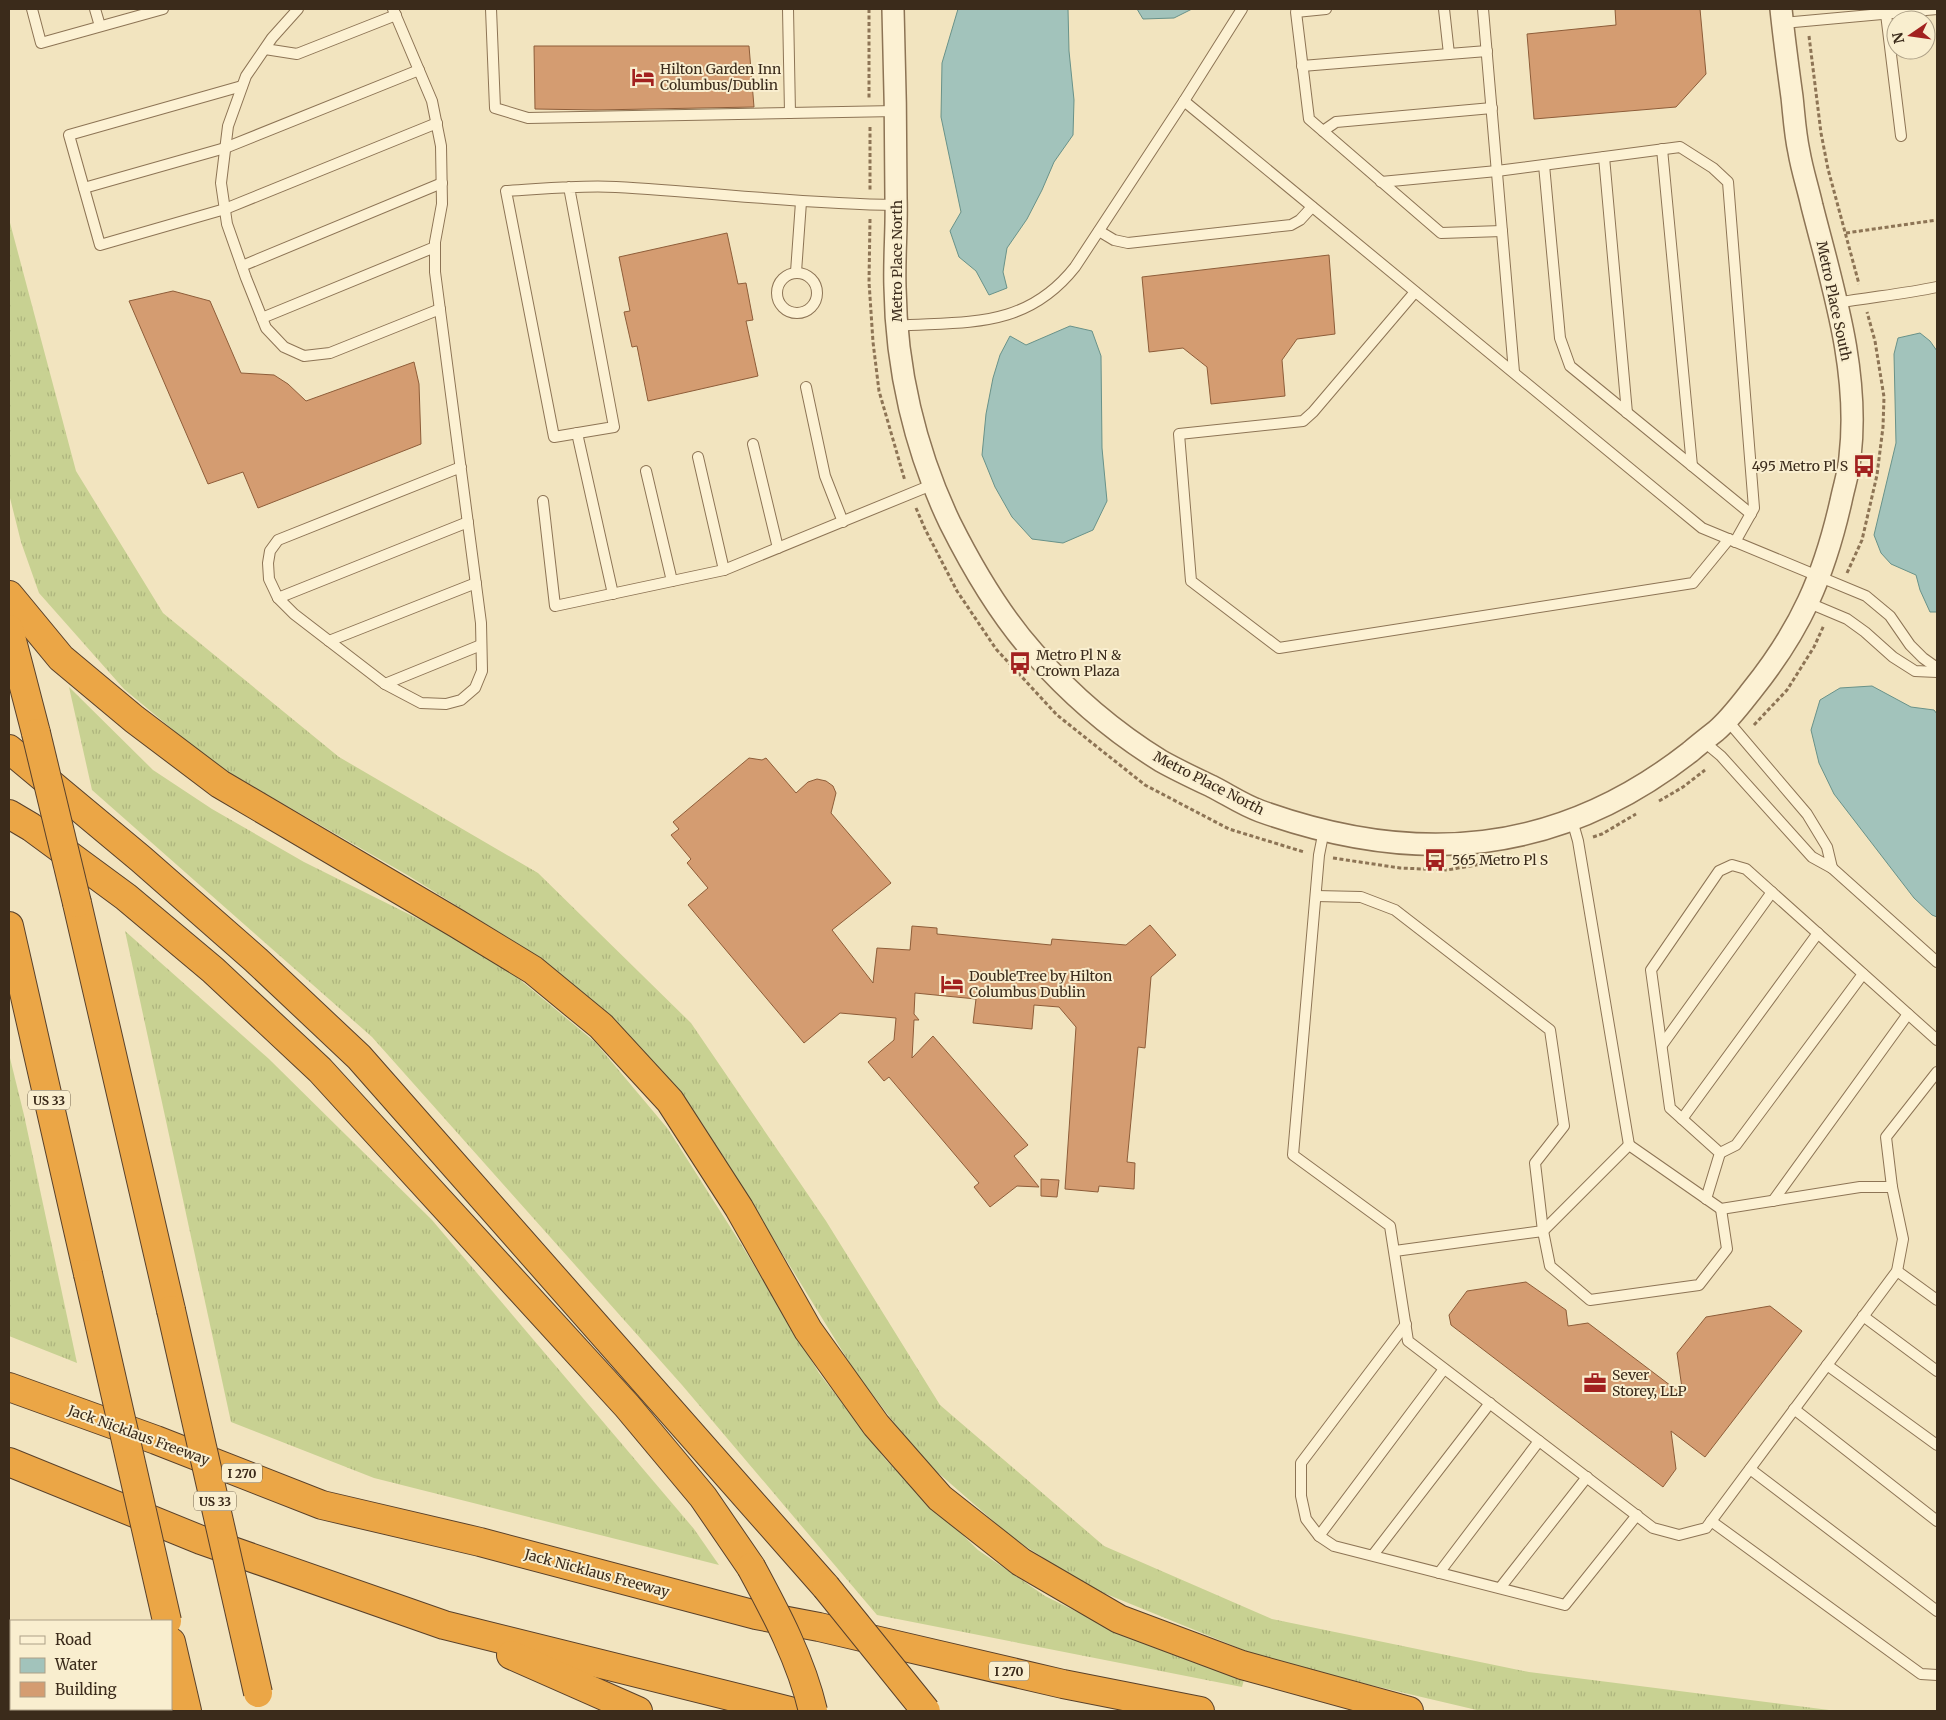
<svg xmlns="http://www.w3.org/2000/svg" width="1946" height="1720" viewBox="0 0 1946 1720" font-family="Merriweather,serif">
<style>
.grass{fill:url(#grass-tufts)}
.water{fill:#a2c3bb;stroke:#699289}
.building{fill:#d49c71;stroke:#8e5d39}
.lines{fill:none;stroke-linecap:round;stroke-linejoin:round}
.lane-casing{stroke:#8d7455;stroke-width:12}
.street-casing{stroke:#8d7455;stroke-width:24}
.highway-casing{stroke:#5a412a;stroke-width:30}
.path{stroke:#8d7455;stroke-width:3;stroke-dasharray:4 2.5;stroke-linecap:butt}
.lane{stroke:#fcf1d3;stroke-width:10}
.street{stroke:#fcf1d3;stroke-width:21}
.highway{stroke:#eba646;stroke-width:28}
.highway-bridge-casing{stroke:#5a412a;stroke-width:30;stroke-linecap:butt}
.highway-bridge{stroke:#eba646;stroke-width:28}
.labels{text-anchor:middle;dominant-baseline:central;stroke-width:4;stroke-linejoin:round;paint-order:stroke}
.shield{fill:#f9eecf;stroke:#746651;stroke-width:1}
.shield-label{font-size:12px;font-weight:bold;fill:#3b2b1b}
.poi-label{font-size:14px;fill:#3b2b1b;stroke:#f9eecf;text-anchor:start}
.street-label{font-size:14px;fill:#3b2b1b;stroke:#f9eecf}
</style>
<defs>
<pattern id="grass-tufts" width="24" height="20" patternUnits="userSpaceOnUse" patternTransform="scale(1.25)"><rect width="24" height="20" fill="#c8d192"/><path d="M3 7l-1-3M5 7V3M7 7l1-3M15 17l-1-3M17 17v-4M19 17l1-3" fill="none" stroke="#adb47d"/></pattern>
</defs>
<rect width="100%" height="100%" fill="#f2e4bf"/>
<g class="grass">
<polygon points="9,219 76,471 163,613 339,757 538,873 691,1023 826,1221 940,1405 1104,1546 1272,1619 1529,1672 1837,1711 1481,1711 1273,1662 1089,1587 1014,1539 920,1457 854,1370 702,1123 625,1037 526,949 409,876 214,764 124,689 39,593 21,542 9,494"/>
<polygon points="69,687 153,770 212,809 304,862 489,954 595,1042 668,1129 741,1244 819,1373 886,1460 978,1550 1045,1596 1130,1638 1244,1680 1242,1687 877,1615 682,1385 372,1037 92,790"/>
<polygon points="125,931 269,1059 432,1220 694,1529 719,1565 374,1478 231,1422"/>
<polygon points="9,1054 24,1115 77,1363 9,1336"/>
</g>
<g class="water">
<polygon points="958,9 1068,9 1069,51 1074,100 1073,135 1054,162 1042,190 1027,219 1007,248 1003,272 1007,288 989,295 976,271 959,257 950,231 961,212 941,117 942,63"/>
<polygon points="1137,9 1192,9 1174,18 1143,19"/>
<polygon points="1070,326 1092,331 1101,356 1102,448 1107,501 1093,530 1063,543 1032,539 1012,517 995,487 982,455 986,414 993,378 1000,355 1010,336 1026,345"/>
<polygon points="1920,333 1930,341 1937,351 1937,612 1930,612 1920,590 1916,575 1891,564 1881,553 1874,535 1896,443 1894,354 1898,338"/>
<polygon points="1872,686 1911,707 1934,710 1937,714 1937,917 1932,915 1914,898 1834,794 1819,763 1811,730 1820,700 1840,688"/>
</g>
<g class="building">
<polygon points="1615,9 1700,9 1706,74 1676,107 1534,119 1527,34 1616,25"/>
<polygon points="534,46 749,46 754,107 596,110 535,109"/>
<polygon points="727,233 738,284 746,283 753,320 746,321 758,376 648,401 637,346 632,347 624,312 630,311 619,257"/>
<polygon points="1329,255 1335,334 1297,339 1282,360 1285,396 1211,404 1207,367 1183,348 1149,352 1142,277"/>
<polygon points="173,291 210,301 241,373 274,375 288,384 306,401 414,362 419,384 421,444 258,508 243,472 208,484 129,301"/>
<polygon points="749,758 762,760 766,758 796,793 808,782 817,779 826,781 833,786 836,793 831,813 891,883 832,930 873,983 877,948 910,950 912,926 937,928 937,934 1051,945 1052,939 1126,945 1150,925 1176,955 1151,977 1145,1048 1138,1047 1127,1162 1135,1163 1134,1189 1099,1186 1098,1192 1065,1189 1076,1027 1059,1007 1034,1005 1032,1029 973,1023 976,999 915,993 914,1014 919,1020 914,1020 912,1058 933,1036 1028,1145 1014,1156 1039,1187 1017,1186 990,1207 974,1187 979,1183 889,1077 884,1081 868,1062 894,1040 896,1018 840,1013 804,1043 688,905 708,888 687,863 691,859 671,835 679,829 673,822"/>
<polygon points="1041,1179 1059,1180 1057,1197 1041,1196"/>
<polygon points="1526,1282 1566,1310 1568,1326 1588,1323 1683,1395 1677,1353 1706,1317 1770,1306 1802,1331 1705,1457 1671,1431 1676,1469 1663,1487 1451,1325 1449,1315 1467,1291"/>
</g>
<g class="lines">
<defs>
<g id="lane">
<polyline points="32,9 41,43 163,9"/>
<polyline points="95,9 100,26"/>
<polyline points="298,9 272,38 246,76 228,126 221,183 227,224 246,278 266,328 284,347 304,356 330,353 440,309"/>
<polyline points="393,9 432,101 441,146 442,204 435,242 435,272 481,623 482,671 475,688 461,700 446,704 421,703 385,684 294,614 278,598 269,579 268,563 270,551 278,540 461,467"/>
<polyline points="491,9 495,108 528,118 896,111"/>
<polyline points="788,9 790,113"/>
<polyline points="1326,9 1296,12 1309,119 1441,233 1502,231"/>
<polyline points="1444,9 1449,54 1487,51"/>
<polyline points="1483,9 1514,372"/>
<polyline points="1886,14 1901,136"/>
<polyline points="1783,23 1937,9"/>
<polyline points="265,49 297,54 396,15"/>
<polyline points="1302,66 1449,54"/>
<polyline points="242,86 69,135 100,245 225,209 437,123"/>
<polyline points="1184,101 1702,528 1866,596 1890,616 1910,645 1923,658 1937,668"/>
<polyline points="1323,131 1336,122 1492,108"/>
<polyline points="1662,149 1692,466"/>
<polyline points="1604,157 1627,413"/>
<polyline points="1544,165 1560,338 1570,366 1751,514"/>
<polyline points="1381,182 1497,171 1680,147 1713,168 1728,182 1754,508 1735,542"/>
<path d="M 569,187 L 614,427 L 554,437 L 506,191 C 542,189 579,185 616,187 C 709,192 802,204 896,205"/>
<polyline points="84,188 225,148 419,70"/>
<polyline points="1099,231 1114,240 1128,243 1291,225 1300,220 1312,207"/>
<polyline points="242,266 442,183"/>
<polyline points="796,272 801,202"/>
<circle cx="797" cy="293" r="20"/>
<polyline points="1415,292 1313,412 1303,421 1179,434 1191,581 1279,648 1693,583 1729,539"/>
<path d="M 1837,303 C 1871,297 1904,294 1937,287"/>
<polyline points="262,318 435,247"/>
<path d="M 897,326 C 968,321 1026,329 1075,267 L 1184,101 L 1242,9"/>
<polyline points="806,387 825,476 843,522"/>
<polyline points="577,433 613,594"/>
<polyline points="753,444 778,548"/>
<polyline points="698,457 724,570"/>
<polyline points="646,471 672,581"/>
<polyline points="543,501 555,606 724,570 934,484"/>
<polyline points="278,598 468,522"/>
<polyline points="1809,603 1847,619 1865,632 1893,657 1915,671 1937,672"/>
<polyline points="329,641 476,583"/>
<polyline points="385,684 481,645"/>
<polyline points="1703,741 1721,756 1812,857 1832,868 1827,847 1807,814 1727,720"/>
<polyline points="1572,820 1578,841 1629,1145"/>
<polyline points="1324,830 1319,855 1293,1155 1390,1226 1408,1341 1653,1528 1679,1535 1706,1528 1897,1271 1903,1239 1892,1187 1860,1187 1721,1209 1629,1145 1543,1231 1395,1251"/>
<polyline points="1832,868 1937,962"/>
<polyline points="1316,896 1361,897 1395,910 1550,1030 1564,1126 1535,1163 1543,1231 1550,1266 1590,1300 1699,1285 1727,1249 1721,1209"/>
<polyline points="1662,1045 1772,892"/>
<polyline points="1682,1119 1818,933"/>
<polyline points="1720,1153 1736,1145 1863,974"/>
<polyline points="1892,1187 1886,1137 1937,1072"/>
<polyline points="1706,1199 1720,1153 1670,1108 1651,970 1719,871 1732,865 1746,869 1937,1040"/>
<polyline points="1773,1201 1908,1014"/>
<polyline points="1897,1271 1937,1300"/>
<polyline points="1863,1316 1937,1371"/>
<polyline points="1406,1324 1301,1463 1301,1496 1306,1519 1319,1536 1334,1546 1565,1605 1637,1515"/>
<polyline points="1827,1365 1937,1445"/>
<polyline points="1794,1409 1937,1521"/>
<polyline points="1750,1469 1937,1611"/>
<polyline points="1711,1521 1921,1674 1937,1675"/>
<polyline points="1319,1536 1444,1369"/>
<polyline points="1373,1555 1490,1403"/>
<polyline points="1439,1573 1539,1441"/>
<polyline points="1500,1588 1587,1477"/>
</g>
<path id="street" d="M 893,9 C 895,72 896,135 896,198 C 897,227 894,257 895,287 C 896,368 915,450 950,523 C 973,569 1000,615 1034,653 C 1070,694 1114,732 1161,761 C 1177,770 1194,778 1211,786 C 1227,794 1243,805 1260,811 C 1416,867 1557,856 1690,752 C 1698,745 1707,738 1716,731 C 1730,719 1741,704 1752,690 C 1801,629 1824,576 1841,501 C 1844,486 1849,472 1850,457 C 1860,372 1833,288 1812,206 C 1808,188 1802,170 1799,152 C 1795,134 1794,115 1792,97 C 1788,68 1784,38 1781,9"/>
<g id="highway">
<polyline points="9,595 61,658 134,719 220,784 456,923 533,970 601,1026 670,1101 739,1208 808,1330 876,1425 940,1498 1021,1562 1119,1619 1242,1665 1409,1711"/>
<polyline points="9,629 36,733"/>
<polyline points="9,749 141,859 256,960 359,1057 826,1587"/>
<polyline points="9,814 31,827 126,897 213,970 320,1070 627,1406 703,1497 751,1567"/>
<polyline points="77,903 171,1310"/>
<polyline points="9,926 88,1274"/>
<polyline points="9,1387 156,1440 322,1505 480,1542 756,1615 819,1627 1063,1684 1200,1711"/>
<polyline points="9,1462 201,1540 444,1625 790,1711"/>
<polyline points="9,1638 11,1641"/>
<polyline points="171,1642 187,1711"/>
<polyline points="511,1655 638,1711"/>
<polyline points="82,1709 85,1711"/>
</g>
</defs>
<use href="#lane" class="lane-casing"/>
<use href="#street" class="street-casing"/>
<use href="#highway" class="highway-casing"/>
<g class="path">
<polyline points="869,9 869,98"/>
<polyline points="1809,36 1821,133 1828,169 1859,284"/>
<polyline points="870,127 870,191"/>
<polyline points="870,219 869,282 873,342 879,391 905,481"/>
<polyline points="1846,233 1937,220"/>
<polyline points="916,508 925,529 957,591 996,649 1057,715 1145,785 1229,829 1304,852"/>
<polyline points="1847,573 1862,540 1877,475 1883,427 1884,397 1875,341 1867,312"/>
<polyline points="1754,725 1787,690 1814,647 1824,625"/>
<polyline points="1659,801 1683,787 1705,770"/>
<polyline points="1593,837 1602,834 1636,814"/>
<polyline points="1333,858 1400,868 1447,870 1482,864"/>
</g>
<use href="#lane" class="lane"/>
<use href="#street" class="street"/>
<use href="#highway" class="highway"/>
<defs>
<g id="highway-bridge">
<polyline points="36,733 77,903"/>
<polyline points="88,1274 167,1621"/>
<polyline points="171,1310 258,1693"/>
<path d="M 751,1567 C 776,1613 801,1660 813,1711"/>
<polyline points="826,1587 926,1711"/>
</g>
</defs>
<use href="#highway-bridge" class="highway-bridge-casing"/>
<use href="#highway-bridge" class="highway-bridge"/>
</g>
<defs>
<symbol id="hotel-bare" viewBox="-9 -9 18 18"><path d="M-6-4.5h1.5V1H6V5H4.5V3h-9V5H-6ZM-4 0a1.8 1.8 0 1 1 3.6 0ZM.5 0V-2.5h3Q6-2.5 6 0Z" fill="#a2211f" stroke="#f9eecf" stroke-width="2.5" paint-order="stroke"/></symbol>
<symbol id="bus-bare" viewBox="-9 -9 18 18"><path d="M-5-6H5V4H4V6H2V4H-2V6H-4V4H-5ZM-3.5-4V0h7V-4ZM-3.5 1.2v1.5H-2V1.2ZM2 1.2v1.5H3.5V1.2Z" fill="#a2211f" stroke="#f9eecf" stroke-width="2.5" paint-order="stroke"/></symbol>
<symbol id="office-bare" viewBox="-9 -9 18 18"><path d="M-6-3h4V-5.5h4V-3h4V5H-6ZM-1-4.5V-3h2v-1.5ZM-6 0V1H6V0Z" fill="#a2211f" stroke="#f9eecf" stroke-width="2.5" paint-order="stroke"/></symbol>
</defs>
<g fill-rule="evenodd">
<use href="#hotel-bare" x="627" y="61" width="32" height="32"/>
<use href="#bus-bare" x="1848" y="450" width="32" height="32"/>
<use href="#bus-bare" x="1004" y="647" width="32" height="32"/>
<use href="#bus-bare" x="1419" y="844" width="32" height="32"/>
<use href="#hotel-bare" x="936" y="968" width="32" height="32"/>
<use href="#office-bare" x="1579" y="1367" width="32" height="32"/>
</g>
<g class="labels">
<g class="shield">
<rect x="28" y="1090.5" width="42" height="19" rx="4"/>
<rect x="222" y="1463.5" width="40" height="19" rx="4"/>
<rect x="194" y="1491.5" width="42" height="19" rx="4"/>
<rect x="989" y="1661.5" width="40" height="19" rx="4"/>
</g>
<g class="shield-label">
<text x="49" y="1100">US 33</text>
<text x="242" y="1473">I 270</text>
<text x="215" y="1501">US 33</text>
<text x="1009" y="1671">I 270</text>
</g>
<g class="poi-label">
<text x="660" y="69">Hilton Garden Inn<tspan x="660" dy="16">Columbus/Dublin</tspan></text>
<text x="1848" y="466" text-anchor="end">495 Metro Pl S</text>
<text x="1036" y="655">Metro Pl N &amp;<tspan x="1036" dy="16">Crown Plaza</tspan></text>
<text x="1452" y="860">565 Metro Pl S</text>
<text x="969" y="976">DoubleTree by Hilton<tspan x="969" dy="16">Columbus Dublin</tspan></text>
<text x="1612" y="1375">Sever<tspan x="1612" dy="16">Storey, LLP</tspan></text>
</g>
<g class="street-label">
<text transform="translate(897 261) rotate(-90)">Metro Place North</text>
<text transform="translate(1834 301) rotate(78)">Metro Place South</text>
<text transform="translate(1209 783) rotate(27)">Metro Place North</text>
<text transform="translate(139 1435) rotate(20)">Jack Nicklaus Freeway</text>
<text transform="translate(597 1573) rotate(15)">Jack Nicklaus Freeway</text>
</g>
</g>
<rect width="1946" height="1720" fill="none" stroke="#3b2b1b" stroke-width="20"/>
<rect x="10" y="1620" width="162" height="90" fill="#f9eecf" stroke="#ada087"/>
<rect x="20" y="1636" width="25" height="8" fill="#fcf1d3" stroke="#ada087"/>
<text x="55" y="1645" font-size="15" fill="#3b2b1b">Road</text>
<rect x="20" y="1658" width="25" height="15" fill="#a2c3bb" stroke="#ada087"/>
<text x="55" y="1670" font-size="15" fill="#3b2b1b">Water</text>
<rect x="20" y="1682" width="25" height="15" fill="#d49c71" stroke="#ada087"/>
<text x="55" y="1695" font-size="15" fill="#3b2b1b">Building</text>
<g transform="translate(1911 35) rotate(257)"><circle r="24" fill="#f9eecf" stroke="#ada087"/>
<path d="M0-4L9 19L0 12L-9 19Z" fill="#a2211f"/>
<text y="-8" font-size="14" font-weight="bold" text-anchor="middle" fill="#3b2b1b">N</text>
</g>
</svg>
